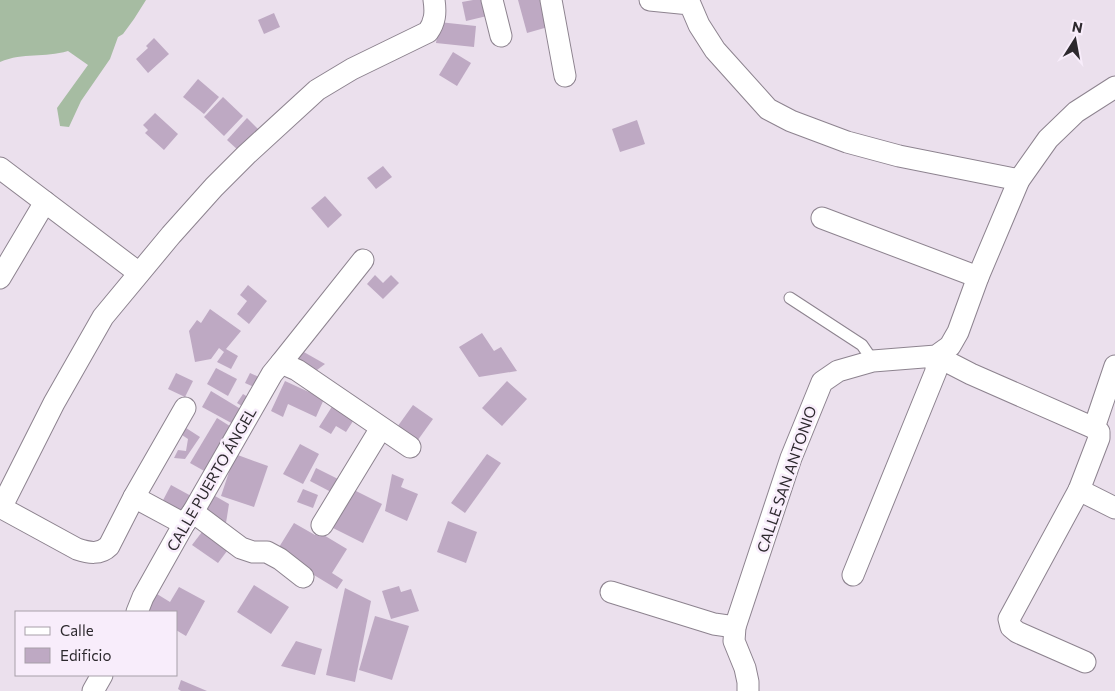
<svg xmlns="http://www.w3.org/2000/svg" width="1115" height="691" viewBox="0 0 1115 691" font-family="Commissioner,sans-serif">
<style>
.forest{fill:#a6bca2}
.building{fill:#bea9c3}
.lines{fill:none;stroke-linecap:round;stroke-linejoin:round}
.lane-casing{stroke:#8d838f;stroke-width:13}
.street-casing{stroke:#8d838f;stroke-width:23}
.lane{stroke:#fff;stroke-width:11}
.street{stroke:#fff;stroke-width:21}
.labels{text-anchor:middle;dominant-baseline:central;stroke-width:5;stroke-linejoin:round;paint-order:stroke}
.street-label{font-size:15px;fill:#2d292e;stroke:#f8edfb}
</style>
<rect width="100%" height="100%" fill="#ebe0ed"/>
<path class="forest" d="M 0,0 L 146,0 L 134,19 L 123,34 L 118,37 L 110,59 L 81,101 L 69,127 L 60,126 L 57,108 L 88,65 L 68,51 C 44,58 24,52 0,62 Z"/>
<g class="building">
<polygon points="473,0 483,0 487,16 466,21 462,2"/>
<polygon points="518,0 540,0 548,27 527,33"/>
<polygon points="274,13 280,27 264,34 258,20"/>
<polygon points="439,22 476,26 474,47 436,43"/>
<polygon points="154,38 169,54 148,73 136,59 148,48 146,46"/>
<polygon points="453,52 471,63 457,86 439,75"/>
<polygon points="198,79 219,97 204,114 183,97"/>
<polygon points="223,97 243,116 224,136 204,117"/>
<polygon points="155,113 178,134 164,150 145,133 148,130 143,125"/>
<polygon points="247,118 259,130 239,151 227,140"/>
<polygon points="637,120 645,144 620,152 612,129"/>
<polygon points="383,166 392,177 376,189 367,178"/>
<polygon points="325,196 342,215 328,228 311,208"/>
<polygon points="375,275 383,283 391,275 399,283 383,299 367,284"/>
<polygon points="248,285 267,301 249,324 237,314 247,301 240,295"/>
<polygon points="210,309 241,331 226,349 238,356 231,369 217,362 224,352 219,348 211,359 195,362 189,331 197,320 201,323"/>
<polygon points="482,333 494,351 501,347 517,371 479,377 459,347"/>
<polygon points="302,351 325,364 313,373 293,362"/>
<polygon points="216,368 237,379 228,396 207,384"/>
<polygon points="176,373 193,381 185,397 168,389"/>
<polygon points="250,373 259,377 254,387 245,383"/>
<polygon points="285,381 324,399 316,417 288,404 283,417 271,411"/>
<polygon points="507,381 527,399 502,426 482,408"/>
<polygon points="211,391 244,411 235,425 202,407"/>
<polygon points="243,394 251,399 245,408 237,403"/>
<polygon points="333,405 355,418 346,432 336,426 331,434 319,427"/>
<polygon points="413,405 433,419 415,444 395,430"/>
<polygon points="217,418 233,428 206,472 190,463"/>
<polygon points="183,426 200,437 185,459 174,458 178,450 186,451 188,439 182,435"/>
<polygon points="300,444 319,454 303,484 283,474"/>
<polygon points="235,454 268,466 254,507 221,496"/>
<polygon points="487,454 501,463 465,513 451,503"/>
<polygon points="316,468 340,480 333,493 310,481"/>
<polygon points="392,474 404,479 401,487 418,494 407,521 385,511"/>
<polygon points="171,485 193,497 183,515 161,504"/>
<polygon points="350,488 382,504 363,543 331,527"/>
<polygon points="303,489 318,495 313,508 297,502"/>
<polygon points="215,496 229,504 226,523 206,511"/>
<polygon points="448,521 477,532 466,563 437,552"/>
<polygon points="294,523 315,535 317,531 347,549 332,573 343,580 337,589 276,552"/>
<polygon points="205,528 230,547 218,563 192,545"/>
<polygon points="254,585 289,607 271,634 237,612"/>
<polygon points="399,586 401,592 411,589 419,611 391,619 382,591"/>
<polygon points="179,587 205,601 186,636 176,630 176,612 147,612 157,594 170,602"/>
<polygon points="345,588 371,601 355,682 326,675"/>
<polygon points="375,616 409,626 392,680 359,670"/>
<polygon points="296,641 322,649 315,675 281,666"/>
<polygon points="181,680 207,691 181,691 178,689"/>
</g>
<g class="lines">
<defs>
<polyline id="lane" points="790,298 862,345 873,361"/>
<g id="street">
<polyline points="492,0 501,36"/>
<polyline points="551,0 565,76"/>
<polyline points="650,0 690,4 699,25 715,50 768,109 791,121 847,142 899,156 1019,180"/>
<polyline points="0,168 139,273"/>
<polyline points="822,218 978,277"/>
<polyline points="0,278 45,202"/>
<polyline points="281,363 363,260"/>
<polyline points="1094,428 1115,366"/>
<polyline points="1079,490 1115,508"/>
<polyline points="134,497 184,524"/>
<path d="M 0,507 L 77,549 C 89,553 100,555 109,546 L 134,497 L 185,408"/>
<path d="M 1,508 L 54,403 L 103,317 L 171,235 L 214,187 L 246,155 L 317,90 L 352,69 L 428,32 C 435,22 436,13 434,0"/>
<polyline points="193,512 241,548 253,552 267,552 280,559 303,577"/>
<polyline points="322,525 381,428"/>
<polyline points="853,575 936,371 936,356 971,374 1094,428 1099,432 1099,438 1079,490 1009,619 1011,627 1017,632 1085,662"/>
<polyline points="611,592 714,624 735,627"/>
<polyline points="137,612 143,597 184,524 193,512 272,374 281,363 297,370 410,447"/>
<polyline points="93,691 102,675"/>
<polyline points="748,691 748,682 745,668 734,641 735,627 791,458 822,382 838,371 873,361 936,356 950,346 958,332 978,277 1019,180 1048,139 1076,112 1115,87"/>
</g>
</defs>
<use href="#lane" class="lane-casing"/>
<use href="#street" class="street-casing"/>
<use href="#lane" class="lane"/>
<use href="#street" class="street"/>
</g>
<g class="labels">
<g class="street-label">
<text transform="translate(211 479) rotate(-60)">CALLE PUERTO ÁNGEL</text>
<text transform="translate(786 479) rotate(-71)">CALLE SAN ANTONIO</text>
</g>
</g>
<rect x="15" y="611" width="162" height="65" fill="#f8edfb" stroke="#a79fa9"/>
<rect x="25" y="627" width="25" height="8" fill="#ffffff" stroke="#a79fa9"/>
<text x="60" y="636" font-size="15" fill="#2d292e">Calle</text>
<rect x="25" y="648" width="25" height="15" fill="#bea9c3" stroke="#a79fa9"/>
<text x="60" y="661" font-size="15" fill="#2d292e">Edificio</text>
<g transform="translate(1075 40) rotate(11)" stroke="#f8edfb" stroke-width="4" paint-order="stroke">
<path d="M0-4L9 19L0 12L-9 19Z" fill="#2d292e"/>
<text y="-8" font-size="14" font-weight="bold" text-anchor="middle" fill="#2d292e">N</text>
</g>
</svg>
